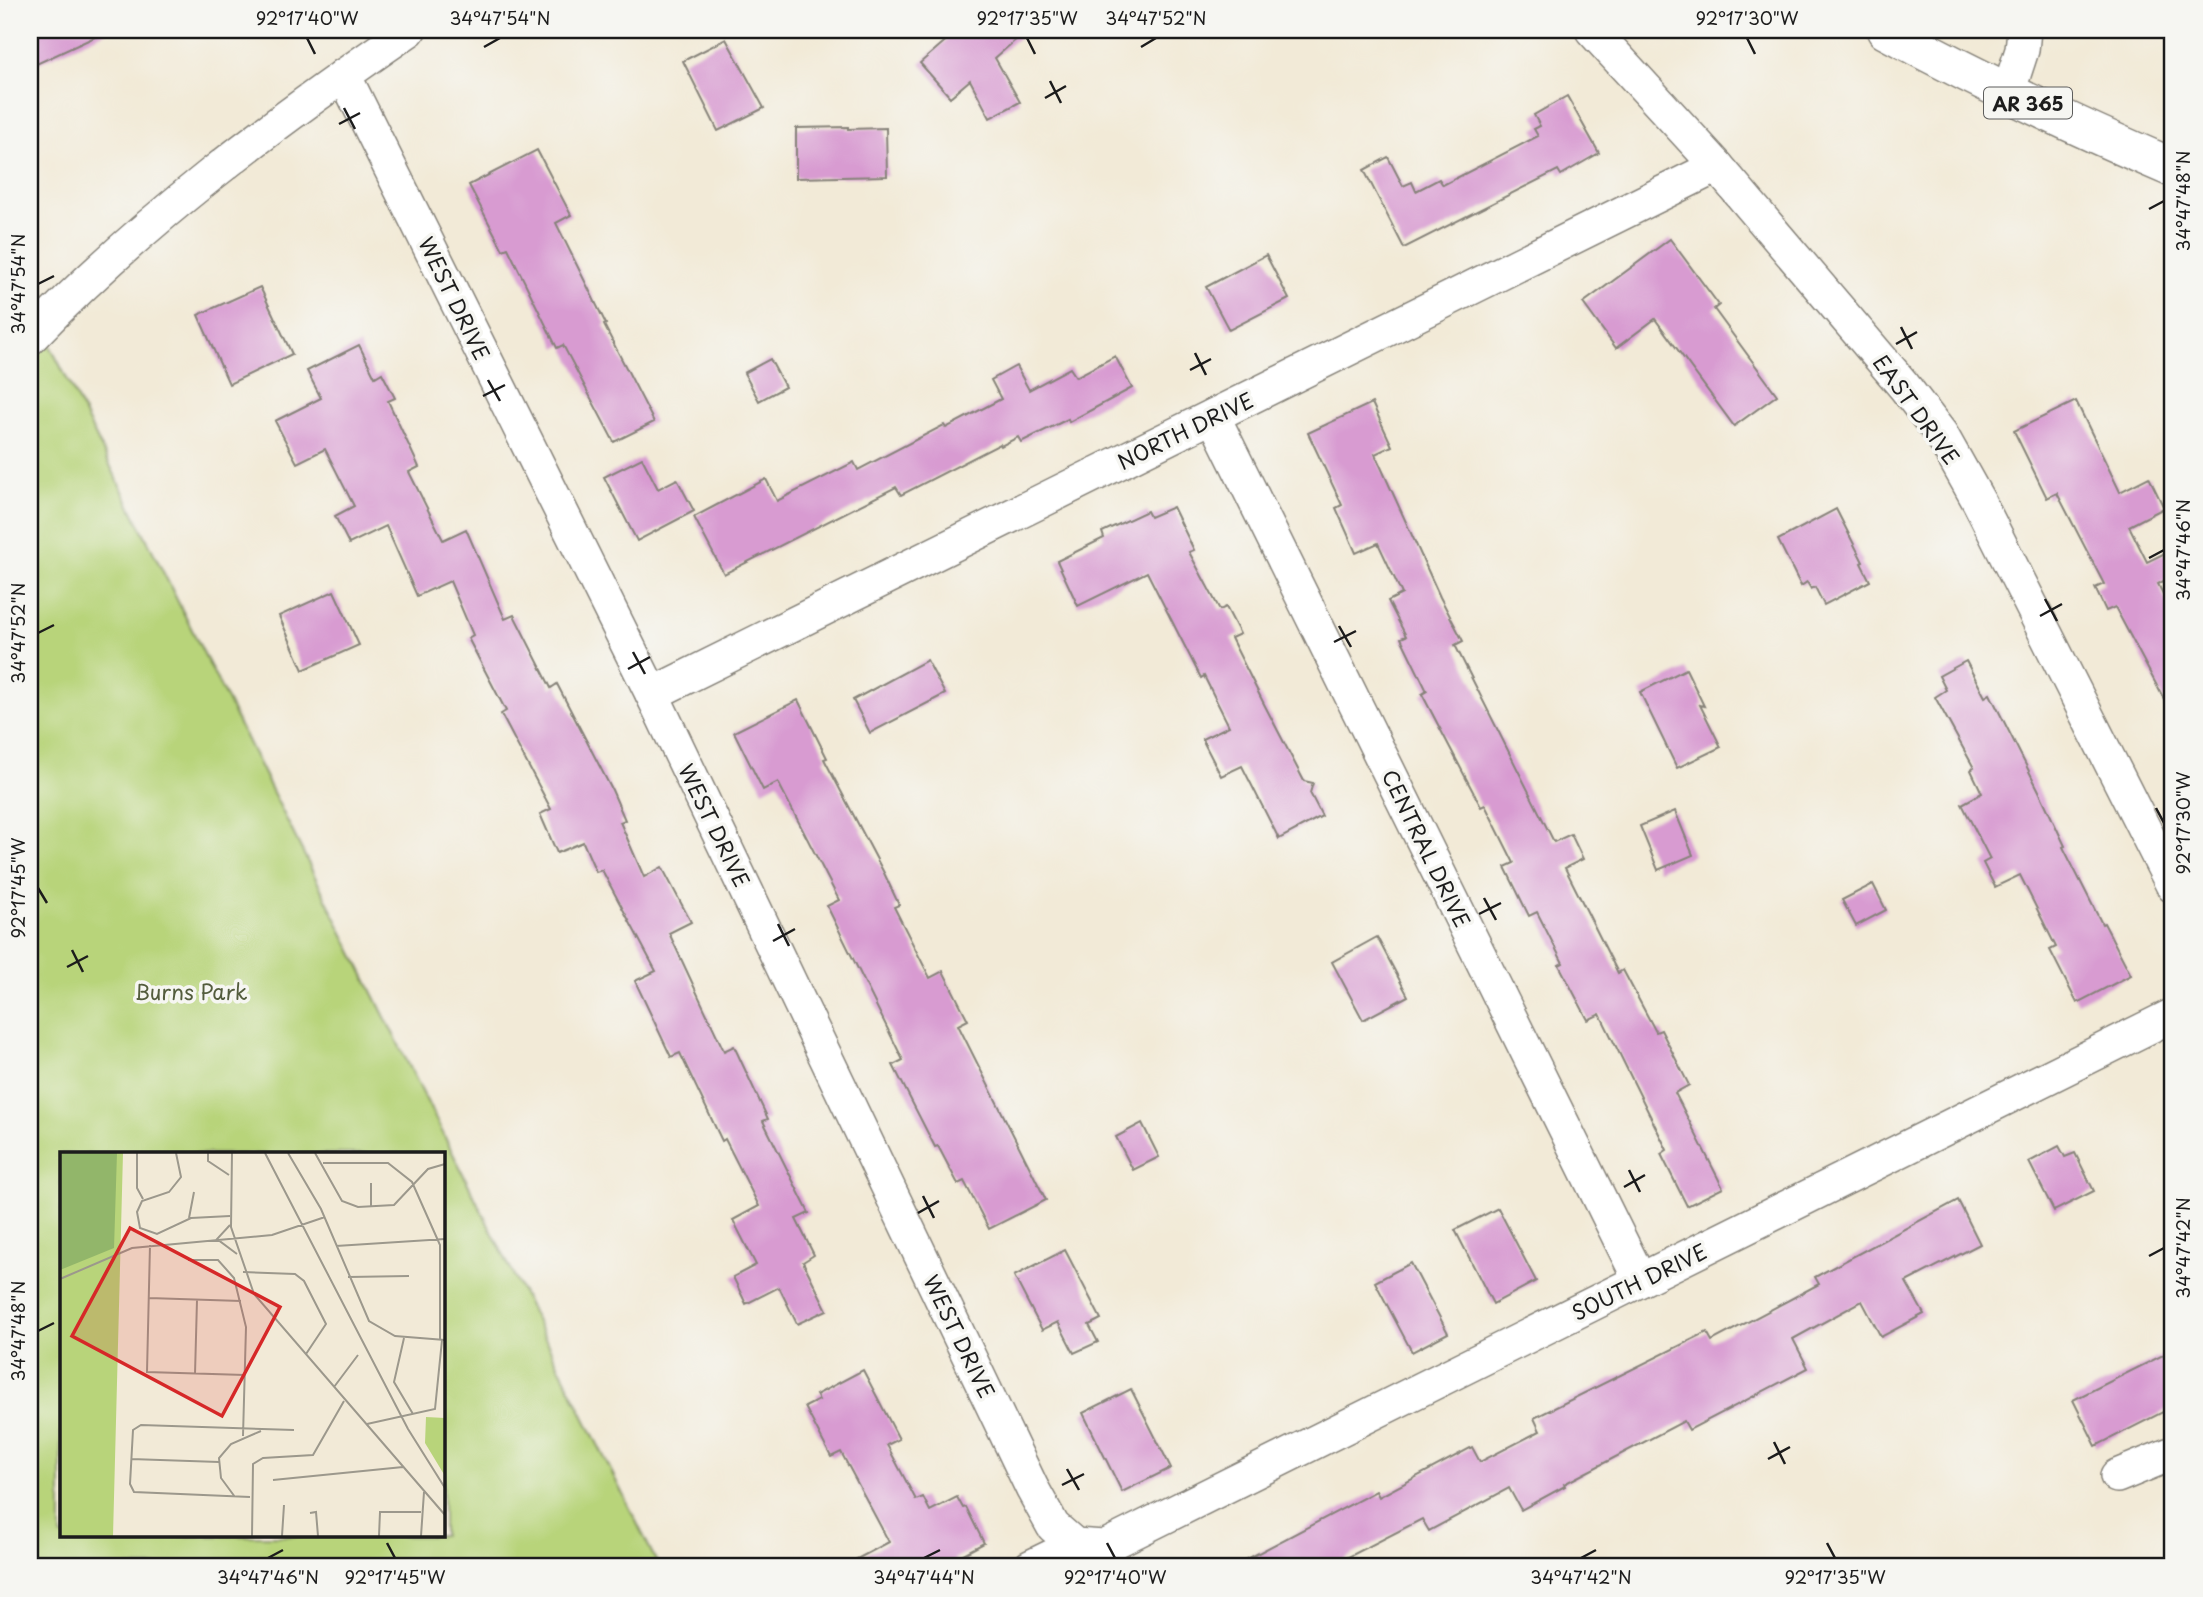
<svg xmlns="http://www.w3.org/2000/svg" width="2203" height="1597" viewBox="0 0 2203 1597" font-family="'Playpen Sans',sans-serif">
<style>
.green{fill:#b8d47a;stroke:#6a784b;stroke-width:2;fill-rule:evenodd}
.building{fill:#d89bd1}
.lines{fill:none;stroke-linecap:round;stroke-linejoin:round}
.minor-casing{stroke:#87837a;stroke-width:36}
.major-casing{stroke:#87837a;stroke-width:41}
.minor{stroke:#fff;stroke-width:33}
.major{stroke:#fff;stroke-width:38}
.ticks{fill:none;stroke:#1c1c1c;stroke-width:2.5}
.labels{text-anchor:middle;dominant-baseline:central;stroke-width:7;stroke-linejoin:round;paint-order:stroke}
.shield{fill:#f6f6f2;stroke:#5d5d5c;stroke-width:2}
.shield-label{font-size:19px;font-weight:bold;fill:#1c1c1c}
.street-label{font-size:21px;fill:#1c1c1c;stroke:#f6f6f2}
.park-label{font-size:21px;fill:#535c3d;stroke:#f6f6f2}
.inset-road{fill:none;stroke:#9c988c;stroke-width:2}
.view{fill:#d62828;fill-opacity:0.15;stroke:#d62828;stroke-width:3.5}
.inset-edge{fill:none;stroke:#1c1c1c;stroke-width:3.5}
.neatline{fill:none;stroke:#1c1c1c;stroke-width:2.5}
.ticks-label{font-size:18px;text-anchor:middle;fill:#1c1c1c}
</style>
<rect width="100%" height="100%" fill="#f6f6f2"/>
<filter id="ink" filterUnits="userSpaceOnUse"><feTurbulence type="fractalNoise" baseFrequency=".0143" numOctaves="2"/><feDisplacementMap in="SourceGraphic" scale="14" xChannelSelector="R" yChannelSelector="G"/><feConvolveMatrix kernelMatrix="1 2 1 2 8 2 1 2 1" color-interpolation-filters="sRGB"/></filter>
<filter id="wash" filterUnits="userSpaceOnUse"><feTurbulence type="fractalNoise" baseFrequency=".00686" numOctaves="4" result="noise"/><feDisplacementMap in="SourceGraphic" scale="28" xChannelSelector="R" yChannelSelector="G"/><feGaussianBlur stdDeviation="1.57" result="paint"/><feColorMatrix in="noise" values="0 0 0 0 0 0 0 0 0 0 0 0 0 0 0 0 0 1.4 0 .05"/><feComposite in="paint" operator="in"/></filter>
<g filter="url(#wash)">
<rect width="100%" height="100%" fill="#f2ead7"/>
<path class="green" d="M 30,306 L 68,381 L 659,1567 L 30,1567 ZM 61,1154 L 443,1154 L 443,1536 L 61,1536 Z"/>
<g id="blocks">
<g class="building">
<polygon points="30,30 110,30 30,67"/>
<polygon points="958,30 1027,30 995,58 1020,102 990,118 970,80 950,97 920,63"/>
<polygon points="726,39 764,108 718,131 683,61"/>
<polygon points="1567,96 1599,153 1561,175 1558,170 1404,248 1364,170 1388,157 1403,186 1412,182 1416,191 1439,179 1443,185 1538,136 1534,129 1540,126 1534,115"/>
<polygon points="848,127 848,129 886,128 887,176 796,178 796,128"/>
<polygon points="537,150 571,215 556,223 606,324 604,325 654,422 614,442 563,345 557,348 508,248 503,250 469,185"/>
<polygon points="1670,239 1719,305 1714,309 1777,395 1734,426 1655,319 1616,348 1583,303"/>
<polygon points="1266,255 1289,299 1229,330 1206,287"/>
<polygon points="260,287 292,354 229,384 198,315"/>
<polygon points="359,345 375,377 382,373 395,398 388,401 419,467 409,472 443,540 466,529 505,619 514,615 551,688 557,684 612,790 625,820 620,822 644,877 662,867 691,922 669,933 724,1051 734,1046 768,1119 763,1121 809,1213 796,1219 814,1255 803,1262 827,1310 797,1324 779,1287 746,1304 733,1277 756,1265 733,1220 759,1206 725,1139 722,1141 680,1053 671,1057 635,981 656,971 602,870 596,872 583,842 557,853 540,814 551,809 501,714 506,711 468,638 473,635 450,581 417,596 386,526 349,544 335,516 354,506 325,449 297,463 275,421 321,398 307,371"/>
<polygon points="1115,356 1132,388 1069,422 1068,419 1021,442 1018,437 1001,446 1000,444 901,495 896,487 724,574 694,517 766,479 777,501 854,462 858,470 944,425 946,428 1001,399 991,380 1016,366 1029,390 1070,368 1076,377"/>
<polygon points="770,359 785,387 759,401 744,373"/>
<polygon points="2076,401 2120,492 2149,477 2164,508 2129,526 2147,562 2167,552 2173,564 2173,576 2158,584 2173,614 2173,716 2115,607 2106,611 2095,588 2104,584 2057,493 2047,498 2014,431"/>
<polygon points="1372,403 1392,446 1375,454 1440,597 1463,641 1455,645 1554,842 1571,834 1583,859 1565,868 1618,973 1623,970 1656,1032 1661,1030 1689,1085 1675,1093 1723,1188 1687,1206 1661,1154 1667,1150 1600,1014 1588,1020 1559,965 1563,963 1537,912 1529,916 1505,867 1514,863 1485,805 1481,807 1422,694 1427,691 1401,638 1406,636 1388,601 1402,594 1378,543 1356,553 1336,508 1342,505 1308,433"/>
<polygon points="642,458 658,489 677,479 694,511 637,541 604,477"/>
<polygon points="1173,507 1194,550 1189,552 1220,610 1226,607 1240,634 1231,638 1264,704 1304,781 1313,783 1310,793 1322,816 1279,839 1242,766 1221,776 1202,739 1229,726 1204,676 1201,678 1147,572 1078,606 1057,561 1104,538 1102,532 1147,511 1150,517"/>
<polygon points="1836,509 1863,562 1861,563 1870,581 1824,605 1815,587 1811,589 1807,582 1801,586 1778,540"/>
<polygon points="334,591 359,645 303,670 279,616"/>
<polygon points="927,660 945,694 870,733 853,700"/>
<polygon points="1966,661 1985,697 1990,694 2039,791 2065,846 2063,847 2102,924 2104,923 2131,975 2077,1003 2050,950 2056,947 2020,875 1995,887 1983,863 1990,859 1962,804 1982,793 1971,770 1974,768 1935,697 1946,690 1939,676"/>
<polygon points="1686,669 1704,706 1700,705 1721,747 1677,768 1640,692"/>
<polygon points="798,700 827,758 824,759 884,873 899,905 894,907 930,978 943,971 968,1020 958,1025 1046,1200 989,1229 964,1181 958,1184 938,1146 935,1147 893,1065 903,1060 827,906 839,900 778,782 763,790 734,732"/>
<polygon points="1675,811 1693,855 1658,870 1640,826"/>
<polygon points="1873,884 1886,910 1856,926 1842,900"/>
<polygon points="1377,937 1408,996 1363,1020 1332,962"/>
<polygon points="1142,1123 1159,1157 1133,1170 1116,1137"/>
<polygon points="2059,1146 2065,1157 2075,1153 2094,1191 2054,1211 2029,1162"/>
<polygon points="1958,1200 1980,1244 1906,1282 1924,1314 1881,1337 1862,1301 1793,1339 1808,1368 1689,1430 1684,1421 1564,1484 1565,1486 1521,1510 1509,1488 1429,1531 1422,1519 1329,1567 1232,1567 1376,1491 1379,1497 1472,1447 1480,1462 1540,1431 1534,1418 1707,1332 1712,1341 1819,1284 1815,1277"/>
<polygon points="1498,1208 1536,1281 1493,1304 1455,1230"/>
<polygon points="1065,1250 1101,1319 1089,1325 1098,1342 1074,1353 1058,1322 1042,1330 1014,1276"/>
<polygon points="1411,1263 1448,1333 1412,1352 1375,1282"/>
<polygon points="2173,1350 2173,1407 2096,1446 2073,1400"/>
<polygon points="863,1370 899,1439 887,1445 916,1500 923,1497 930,1511 957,1497 963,1508 966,1507 984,1543 954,1559 959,1567 842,1567 889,1542 841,1452 831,1457 805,1407 819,1400 816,1395"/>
<polygon points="1131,1389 1171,1468 1122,1492 1083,1413"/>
</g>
</g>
</g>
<g filter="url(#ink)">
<use href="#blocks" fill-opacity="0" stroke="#87837a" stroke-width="2"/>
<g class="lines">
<defs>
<g id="minor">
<polyline points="1592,30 1717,166 1904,386 1941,434 1979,502 2173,886"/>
<polyline points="344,75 652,694 1032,1488 1053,1526 1075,1545 1104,1547 2173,1015"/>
<polyline points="2008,93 2022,50 2024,30"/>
<path d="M 30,338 C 143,220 275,122 409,30"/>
<polyline points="1213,416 1640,1280"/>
<polyline points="652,694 1717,166"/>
<polyline points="2117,1476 2173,1453"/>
<polyline points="1030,1567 1075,1545"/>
</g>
<path id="major" d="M 1886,30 C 1980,81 2075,126 2173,168"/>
</defs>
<use href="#minor" class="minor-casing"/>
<use href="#major" class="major-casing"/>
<use href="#minor" class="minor"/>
<use href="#major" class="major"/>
</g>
</g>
<path class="ticks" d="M 307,38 L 315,54M 1027,38 L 1035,54M 1747,38 L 1755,54M 484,47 L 500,38M 1141,47 L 1156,38M 1050,81 L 1061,103M 1045,98 L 1066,86M 344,108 L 355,129M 339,124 L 360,113M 2149,209 L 2164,201M 38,284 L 54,276M 1901,327 L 1912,349M 1896,344 L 1917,332M 1195,353 L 1206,375M 1190,370 L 1211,359M 488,380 L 500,401M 483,396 L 505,385M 2149,558 L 2164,550M 2045,599 L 2057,621M 2040,616 L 2062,604M 1339,626 L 1351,647M 38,633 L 54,625M 1334,642 L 1356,631M 633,652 L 645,674M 628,669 L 650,657M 2156,808 L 2164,823M 38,888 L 47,903M 1484,898 L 1496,920M 1479,914 L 1501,903M 778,924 L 789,946M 773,941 L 795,929M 72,950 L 83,972M 67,967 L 88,956M 1629,1170 L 1640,1192M 1624,1187 L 1645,1175M 923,1196 L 934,1218M 918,1213 L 939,1201M 2149,1256 L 2164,1248M 38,1331 L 54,1323M 1774,1442 L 1785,1464M 1768,1459 L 1790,1447M 1067,1469 L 1079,1490M 1062,1485 L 1084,1474M 387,1543 L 395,1558M 1107,1543 L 1115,1558M 1827,1543 L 1835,1558M 268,1558 L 283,1550M 924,1558 L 940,1550M 1581,1558 L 1596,1550"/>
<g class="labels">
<rect class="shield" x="1984" y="87.5" width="88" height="31" rx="5"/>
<g class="shield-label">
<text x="2028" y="103">AR 365</text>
</g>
<g class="street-label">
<text transform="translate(455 298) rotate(64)">WEST DRIVE</text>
<text transform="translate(1917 409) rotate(54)">EAST DRIVE</text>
<text transform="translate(1185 430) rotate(-26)">NORTH DRIVE</text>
<text transform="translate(715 825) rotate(64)">WEST DRIVE</text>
<text transform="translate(1427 848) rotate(64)">CENTRAL DRIVE</text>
<text transform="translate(1639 1281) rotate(-26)">SOUTH DRIVE</text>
<text transform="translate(960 1336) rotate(64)">WEST DRIVE</text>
</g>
<g class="park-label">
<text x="191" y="991">Burns Park</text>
</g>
</g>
<g transform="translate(60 1152)">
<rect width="385" height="385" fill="#f2ead7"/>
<path d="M 0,1 L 63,1 L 53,384 L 0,384 ZM 366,265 L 385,266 L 385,324 L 365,291 Z" fill="#b8d47a"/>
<path d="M 0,1 L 57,1 L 54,96 L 0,118 Z" fill="#92b66a"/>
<path class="inset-road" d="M 77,1 L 77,36 L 83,47M 116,1 L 121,25 L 109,40 L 82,49 L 77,60 L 80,76 L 97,82 L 131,66 L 170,64M 148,1 L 148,9 L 169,23M 172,1 L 171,75 L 194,142 L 385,363M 205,1 L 348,277 L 385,336M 228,1 L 261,57 L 309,169 L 335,184 L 385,188M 255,1 L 282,49 L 298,55 L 334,53 L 368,17 L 385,12M 263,11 L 328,11 L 352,30 L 380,93 L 380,187M 311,31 L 311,55M 129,66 L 134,40M 170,73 L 157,87 L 177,102M 90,93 L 87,220 L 185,223M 276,94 L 385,87M 128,108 L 158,108 L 174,126 L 186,175 L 183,284M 183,120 L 235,122 L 244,129 L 266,172 L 246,202M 288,125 L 349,124M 0,127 L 72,96 L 212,83 L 265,65M 89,146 L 181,149M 344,186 L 334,230 L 353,262M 135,222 L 137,148M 274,235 L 298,203M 307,272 L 375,257 L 382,188M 71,307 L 159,310M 213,328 L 343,315M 175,345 L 161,326 L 159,306 L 171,292 L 201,279M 190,345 L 74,340 L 70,332 L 73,278 L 81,273 L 234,278M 250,361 L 256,360 L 258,384M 192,384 L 193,312 L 203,306 L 253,303 L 284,249M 222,384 L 224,353M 319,384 L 320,360 L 361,360M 361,384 L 364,340"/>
<path class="view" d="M 70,76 L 220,155 L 162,264 L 12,184 Z"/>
<rect width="385" height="385" class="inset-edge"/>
</g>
<rect width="2203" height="1597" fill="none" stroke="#f6f6f2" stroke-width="77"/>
<rect x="38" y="38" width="2126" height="1520" class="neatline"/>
<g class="ticks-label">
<text x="307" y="25">92°17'40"W</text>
<text x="500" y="25">34°47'54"N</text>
<text x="1027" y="25">92°17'35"W</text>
<text x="1156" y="25">34°47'52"N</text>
<text x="1747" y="25">92°17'30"W</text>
<text transform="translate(2184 201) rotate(-90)" y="6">34°47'48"N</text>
<text transform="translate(19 284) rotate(-90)" y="6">34°47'54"N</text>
<text transform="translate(2184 550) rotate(-90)" y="6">34°47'46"N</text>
<text transform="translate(19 633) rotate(-90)" y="6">34°47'52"N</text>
<text transform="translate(2184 823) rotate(-90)" y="6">92°17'30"W</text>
<text transform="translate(19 888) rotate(-90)" y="6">92°17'45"W</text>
<text transform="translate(2184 1248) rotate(-90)" y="6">34°47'42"N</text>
<text transform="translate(19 1331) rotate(-90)" y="6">34°47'48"N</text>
<text x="268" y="1584">34°47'46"N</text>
<text x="395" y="1584">92°17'45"W</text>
<text x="924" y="1584">34°47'44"N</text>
<text x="1115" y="1584">92°17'40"W</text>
<text x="1581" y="1584">34°47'42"N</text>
<text x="1835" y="1584">92°17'35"W</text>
</g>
</svg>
